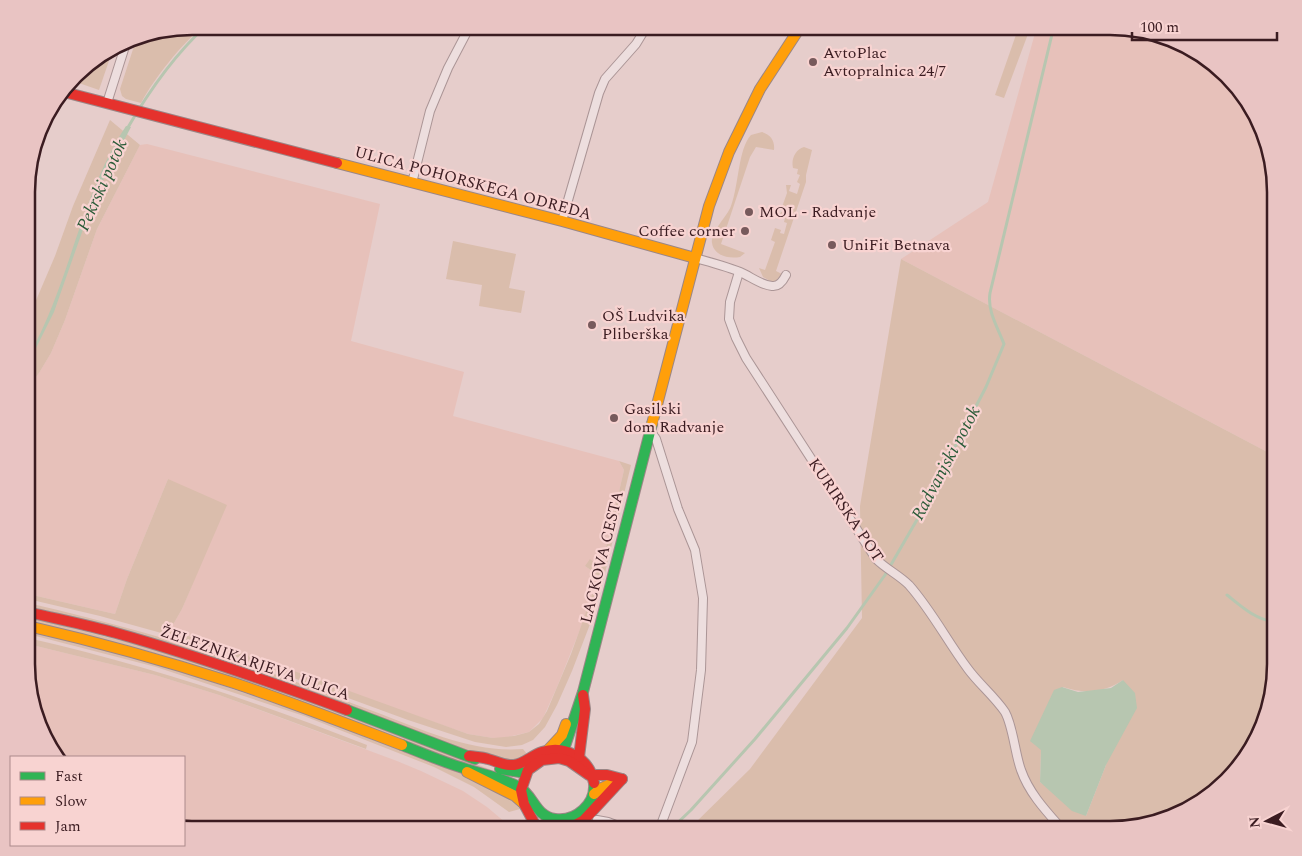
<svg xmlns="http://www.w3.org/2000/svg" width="1302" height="856" viewBox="0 0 1302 856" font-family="Spectral,serif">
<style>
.farmland{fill:#e7c1ba}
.green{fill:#dabdac;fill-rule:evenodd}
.water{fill:#b7c6b0}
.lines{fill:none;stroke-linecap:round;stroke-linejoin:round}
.stream{stroke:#b7c6b0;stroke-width:3}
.street-casing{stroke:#ab9596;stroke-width:10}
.fast-casing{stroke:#9b8686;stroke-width:12}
.slow-casing{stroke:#9b8686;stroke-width:12}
.jam-casing{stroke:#9b8686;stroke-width:12}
.street{stroke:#eddede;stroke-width:8}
.fast{stroke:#30b455;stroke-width:10}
.slow{stroke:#ff9f0a;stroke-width:10}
.jam{stroke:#e5322d;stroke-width:10}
.poi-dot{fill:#775a5c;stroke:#f8d3d1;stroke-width:2}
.labels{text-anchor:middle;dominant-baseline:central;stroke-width:4.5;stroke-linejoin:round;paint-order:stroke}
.poi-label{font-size:16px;fill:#3b1c21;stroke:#f8d3d1;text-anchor:start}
.street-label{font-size:16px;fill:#3b1c21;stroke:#f8d3d1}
.water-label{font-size:18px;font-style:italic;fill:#2a5b38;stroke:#f8d3d1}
.rim{fill:none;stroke:#3b1c21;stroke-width:2.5}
</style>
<rect width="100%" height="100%" fill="#e6cdcb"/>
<g class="farmland">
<polygon points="1037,26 1110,26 1163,35 1202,54 1254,109 1275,182 1275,456 901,259 988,202"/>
<polygon points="147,144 380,204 351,341 464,372 453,416 619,461 624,470 603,561 585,566 599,576 585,617 557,687 543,718 529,732 504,738 493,738 468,734 170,630 182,609 192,585 168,479 127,579 115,614 28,594 28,387 39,373 51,353 65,320 97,229 140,145"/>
<polygon points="28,644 155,675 219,695 397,761 421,771 463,791 487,807 506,823 511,830 192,830 184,828 184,757 58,757 49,747 28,685"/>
</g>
<g class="green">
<path d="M 192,26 L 203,26 C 181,45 155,77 141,103 L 126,99 L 122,96 L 120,89 L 137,37 Z"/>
<polygon points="1019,26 1031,26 1004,98 995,95"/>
<polygon points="113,49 99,90 73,81 83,68"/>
<polygon points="110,120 140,145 97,229 65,320 51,353 39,373 28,387 28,319 55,256 73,206"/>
<path d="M 762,132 C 771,135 775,141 774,150 L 756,147 L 750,157 L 721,244 L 745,253 L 740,257 C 729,259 714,256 712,243 C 710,232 727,217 731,206 C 739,185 738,149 751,135 Z"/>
<path d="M 804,147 L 812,150 L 806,175 L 806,182 L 776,271 L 782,274 L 776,281 L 772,282 L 763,277 L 759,268 L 765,270 L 775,242 L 771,240 L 775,228 L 781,230 L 780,233 L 784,234 L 787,223 L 784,222 L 785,218 L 779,217 L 781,212 L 791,215 L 792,211 L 782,207 L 787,193 L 786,185 L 791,185 L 789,191 L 797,194 L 800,184 L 797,182 L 800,175 L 797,174 L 798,169 L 793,168 C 791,159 795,150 804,147 Z"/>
<polygon points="453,241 516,254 509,288 525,291 521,313 479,306 482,285 446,279"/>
<path d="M 901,259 L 1275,456 L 1275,674 L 1248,756 L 1193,808 L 1120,829 L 688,830 L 750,769 L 862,618 L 860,506 ZM 1123,680 L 1106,765 L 1086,816 L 1040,782 L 1041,750 L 1063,687 C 1084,694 1104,693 1123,680 Z"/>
<polygon points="619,461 631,465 604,577 592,619 572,671 557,705 545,727 533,740 522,745 506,747 475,742 408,720 201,644 100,616 28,599 28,594 115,614 127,579 168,479 227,505 182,609 170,630 283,667 468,734 493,738 514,736 529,732 539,724 547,711 571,654 599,576 585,566 590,559 596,564 603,561 624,470"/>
<path d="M 28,603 C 105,621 182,642 257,668 C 299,682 340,699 381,714 C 425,731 475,753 523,749 L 527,754 L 518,760 L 513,761 L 466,750 L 307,689 L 231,663 L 114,627 L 28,606 Z"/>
<path d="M 28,617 L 142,646 L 242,677 L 516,779 L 518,781 L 516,784 C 415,744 314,704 210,670 C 150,650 89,635 28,621 Z"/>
<polygon points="28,630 159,664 303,713 462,774 505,795 520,809 509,812 474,787 434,767 304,716 156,667 28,634"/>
<path d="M 28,638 C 144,664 257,702 367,745 L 366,749 L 219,695 L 155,675 L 28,644 Z"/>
</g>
<g class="water">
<path d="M 126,126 L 131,127 L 94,198 L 54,312 L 28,364 L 28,357 C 70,284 80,196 126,126 Z"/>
<polygon points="1123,680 1135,693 1137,708 1106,765 1086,816 1072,811 1040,782 1041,750 1030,741 1054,690 1062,687 1078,692 1111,688"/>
</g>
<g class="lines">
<g class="stream">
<path d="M 127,129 C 149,91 173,56 206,26"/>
<path d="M 1227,595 C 1242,607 1256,620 1275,622"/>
<path d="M 670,830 L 691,810 L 755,739 L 847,628 L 885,575 L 918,518 L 986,387 L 1004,344 C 998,328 987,311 990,293 L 1054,26"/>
</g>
<defs>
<g id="street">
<polyline points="107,103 127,40"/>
<polyline points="412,183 430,111 448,68 470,26"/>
<polyline points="562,221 599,93 605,79 636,44 647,26"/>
<path d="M 695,258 C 710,262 725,266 740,272 C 750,276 760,285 772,286 C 779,287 783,281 786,275"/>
<path d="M 739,272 L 730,302 L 729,319 L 736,338 L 746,358 L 876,559 C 886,569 899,575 909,585 C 932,611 947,641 968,669 C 979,684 994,696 1005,712 C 1013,726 1015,754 1021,770 C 1029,793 1046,811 1062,829"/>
<polyline points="650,430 656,439 678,509 695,550 703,598 701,670 692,742 659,830"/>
<polyline points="597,820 608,822 629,830"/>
</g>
<g id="fast">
<polyline points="347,710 475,759"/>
<path d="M 402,745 C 422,753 441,761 460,767 C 480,774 500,777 519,787 C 534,796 535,816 555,819 C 576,822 596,804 594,783"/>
<polyline points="559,758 565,746 583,692 652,424"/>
<polyline points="500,769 526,773"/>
</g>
<g id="slow">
<polyline points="337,163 562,221 695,258"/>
<polyline points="652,424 709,206 729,152 760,89 801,26"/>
<path d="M 28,626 C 98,642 166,661 234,683 C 291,702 347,724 402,745"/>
<polyline points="548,750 562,735 566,724"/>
<polyline points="467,772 515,796 524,804"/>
<polyline points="594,794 602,788 619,780"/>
</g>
<g id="jam">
<polyline points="64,92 337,163"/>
<path d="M 28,612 C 57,619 87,625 116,633 C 195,655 271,682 347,710"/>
<path d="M 469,756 C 475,757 482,757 488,759 C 496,761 505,766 514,765 C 524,764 532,755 542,752 C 565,744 590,759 594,783"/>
<polyline points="579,757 585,709 583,695"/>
<polyline points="538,830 524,804 521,790 528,770 542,760 559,758 569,761 589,775 607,775 622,779"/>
<polyline points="566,830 584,820 622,779"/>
</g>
</defs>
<use href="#street" class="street-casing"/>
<use href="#fast" class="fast-casing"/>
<use href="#slow" class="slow-casing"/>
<use href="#jam" class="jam-casing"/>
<use href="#street" class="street"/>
<use href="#fast" class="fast"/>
<use href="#slow" class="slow"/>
<use href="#jam" class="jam"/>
</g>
<g class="poi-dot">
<circle cx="813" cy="62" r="5"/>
<circle cx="749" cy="212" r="5"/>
<circle cx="745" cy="231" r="5"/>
<circle cx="832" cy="245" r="5"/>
<circle cx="592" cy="325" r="5"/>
<circle cx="614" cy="418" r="5"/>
</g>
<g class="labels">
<g class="poi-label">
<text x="823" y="53">AvtoPlac<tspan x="823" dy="18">Avtopralnica 24/7</tspan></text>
<text x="759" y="212">MOL - Radvanje</text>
<text x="735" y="231" text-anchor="end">Coffee corner</text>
<text x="842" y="245">UniFit Betnava</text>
<text x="602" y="316">OŠ Ludvika<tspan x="602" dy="18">Pliberška</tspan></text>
<text x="624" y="409">Gasilski<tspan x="624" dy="18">dom Radvanje</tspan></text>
</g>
<g class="street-label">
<text transform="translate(473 183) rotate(15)">ULICA POHORSKEGA ODREDA</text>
<text transform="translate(846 510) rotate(56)">KURIRSKA POT</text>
<text transform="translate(602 557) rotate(-76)">LACKOVA CESTA</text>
<text transform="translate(255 663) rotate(19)">ŽELEZNIKARJEVA ULICA</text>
</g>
<g class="water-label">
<text transform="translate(102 185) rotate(-66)">Pekrski potok</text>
<text transform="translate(946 463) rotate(-62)">Radvanjski potok</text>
</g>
</g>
<path d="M0 0H1302V856H0ZM192 35H1110A157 157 0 0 1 1267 192V664A157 157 0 0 1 1110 821H192A157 157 0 0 1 35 664V192A157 157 0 0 1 192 35Z" fill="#e9c4c3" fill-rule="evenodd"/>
<path class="rim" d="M192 35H1110A157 157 0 0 1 1267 192V664A157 157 0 0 1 1110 821H192A157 157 0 0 1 35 664V192A157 157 0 0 1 192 35Z"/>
<rect x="10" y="756" width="175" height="90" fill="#f8d3d1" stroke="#ac8a8b"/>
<rect x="20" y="772" width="25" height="8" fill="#30b455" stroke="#ac8a8b"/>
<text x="55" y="781" font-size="15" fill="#3b1c21">Fast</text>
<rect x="20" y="797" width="25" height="8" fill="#ff9f0a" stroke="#ac8a8b"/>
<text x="55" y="806" font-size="15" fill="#3b1c21">Slow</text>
<rect x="20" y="822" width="25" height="8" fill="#e5322d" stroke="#ac8a8b"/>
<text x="55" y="831" font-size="15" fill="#3b1c21">Jam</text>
<g transform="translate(1267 821) rotate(264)" stroke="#f8d3d1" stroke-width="4" paint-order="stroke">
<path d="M0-4L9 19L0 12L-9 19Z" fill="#3b1c21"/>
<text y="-8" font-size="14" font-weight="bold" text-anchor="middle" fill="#3b1c21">N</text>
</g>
<path d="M1132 32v8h145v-8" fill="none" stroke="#3b1c21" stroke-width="2.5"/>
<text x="1140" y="32" font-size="15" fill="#3b1c21" stroke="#f8d3d1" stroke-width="4" paint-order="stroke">100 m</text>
</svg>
